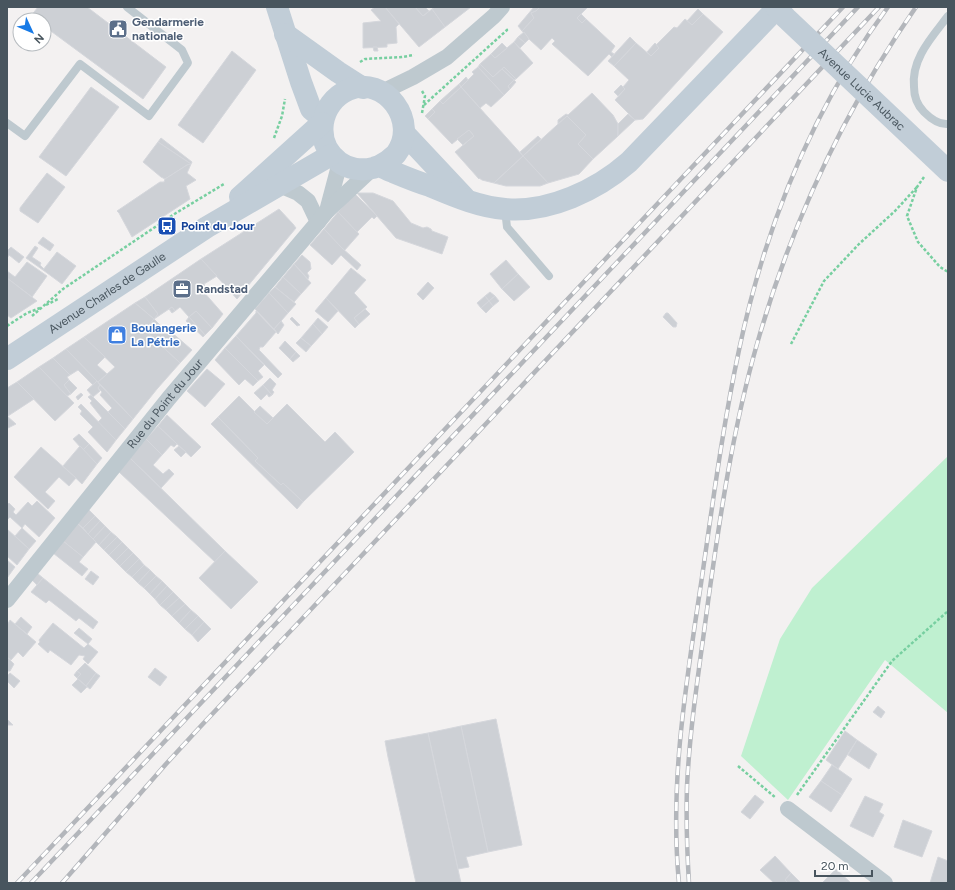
<svg xmlns="http://www.w3.org/2000/svg" width="955" height="890" viewBox="0 0 955 890" font-family="Figtree,sans-serif">
<style>
.green{fill:#bff0d0}
.building{fill:#cdd0d5;stroke:#d5d7dc}
.lines{fill:none;stroke-linecap:round;stroke-linejoin:round}
.path{stroke:#77cfa0;stroke-width:2.5;stroke-dasharray:3 2;stroke-linecap:butt}
.lane{stroke:#bec9cf;stroke-width:8}
.street{stroke:#bec9cf;stroke-width:16}
.secondary{stroke:#c1cdd7;stroke-width:22}
.rail-casing{stroke:#b3b6bb;stroke-width:4.5}
.rail{stroke:#fff;stroke-width:3;stroke-dasharray:9;stroke-linecap:butt}
.secondary-bridge{stroke:#c1cdd7;stroke-width:22}
.labels{text-anchor:middle;dominant-baseline:central;stroke-width:3;stroke-linejoin:round;paint-order:stroke}
.service-label{font-size:12px;font-weight:bold;fill:#4e5e75;stroke:#fff;text-anchor:start}
.street-label{font-size:12px;fill:#48555e;stroke:#fff}
.transit-label{font-size:12px;font-weight:bold;fill:#164399;stroke:#fff;text-anchor:start}
.shop-label{font-size:12px;font-weight:bold;fill:#366cbe;stroke:#fff;text-anchor:start}
</style>
<rect width="100%" height="100%" fill="#f3f1f1"/>
<polygon class="green" points="948,456 948,713 885,660 788,800 741,756 780,639 812,588"/>
<g class="building">
<polygon points="38,7 87,7 166,67 143,99 44,26 44,20 36,20 31,16"/>
<polygon points="375,7 385,7 399,24 396,27 397,43 387,44 387,47 363,48 363,23 381,21 371,10"/>
<polygon points="385,7 415,7 423,16 432,9 445,27 419,47"/>
<polygon points="415,7 425,7 429,11 423,16"/>
<polygon points="435,7 471,7 445,27 432,9"/>
<polygon points="534,7 540,7 536,11 531,13 534,18 522,31 518,26"/>
<polygon points="540,7 588,7 577,18 582,23 586,19 615,46 611,52 614,54 612,57 609,54 588,76 552,44 555,41 552,38 541,50 529,39 522,31 534,18 531,13 536,11"/>
<polygon points="698,9 703,14 692,25 687,21"/>
<polygon points="581,14 586,19 582,23 577,18"/>
<polygon points="703,14 723,32 643,119 635,120 615,100 625,89 623,87 629,80 614,66 636,43 651,56 659,48 656,45 674,27 677,28 685,19 692,25"/>
<polygon points="524,32 529,39 525,43 518,37"/>
<polygon points="518,37 525,43 520,48 514,42"/>
<polygon points="630,37 636,43 614,66 608,61"/>
<polygon points="514,42 533,63 516,79 504,67 493,77 480,64 491,54 495,58"/>
<polygon points="502,43 507,48 495,58 491,54"/>
<polygon points="655,43 659,48 651,56 647,52"/>
<polygon points="373,47 377,47 378,51 374,51"/>
<polygon points="232,51 256,70 203,143 178,125"/>
<polygon points="480,64 493,77 502,69 514,80 508,86 510,89 504,95 478,67"/>
<polygon points="478,67 504,95 491,107 486,103 480,108 461,87 474,74 472,72"/>
<polygon points="504,67 516,79 514,80 502,69"/>
<polygon points="466,77 468,80 461,87 459,84"/>
<polygon points="514,80 516,82 510,89 508,86"/>
<polygon points="459,84 461,87 443,104 440,101"/>
<polygon points="621,85 625,89 618,96 614,92"/>
<polygon points="91,87 119,107 66,176 39,157"/>
<polygon points="461,87 523,156 494,183 482,180 479,178 479,179 455,152 474,136 469,130 452,144 428,119 435,112 432,109 440,101 443,104"/>
<polygon points="592,93 613,115 618,124 618,136 593,159 578,144 586,135 567,116 558,124 558,120 566,114 568,115"/>
<polygon points="432,109 435,112 428,119 425,116"/>
<polygon points="628,114 635,120 618,136 618,124"/>
<polygon points="567,116 586,135 578,144 593,159 579,174 548,183 523,156"/>
<polygon points="469,130 474,136 463,145 457,139"/>
<polygon points="538,136 541,139 523,156 520,152"/>
<polygon points="161,138 192,162 191,164 158,142"/>
<polygon points="158,142 191,164 187,165 165,179 161,177 143,162"/>
<polygon points="523,156 548,183 540,186 506,186 494,183"/>
<polygon points="191,164 187,173 196,180 186,186 190,199 132,237 119,213 117,211 160,182 164,182 165,179 187,165"/>
<polygon points="47,173 65,187 38,223 20,211 20,208"/>
<polygon points="354,193 377,216 374,219 372,217 357,232 338,212"/>
<polygon points="357,193 373,193 393,201 411,223 423,228 427,227 431,229 432,231 448,237 442,254 396,238"/>
<polygon points="279,209 293,224 296,228 237,299 201,259"/>
<polygon points="338,212 359,234 344,251 324,229"/>
<polygon points="324,229 342,248 361,265 357,270 341,255 332,265 310,245"/>
<polygon points="43,237 54,245 50,251 38,243"/>
<polygon points="35,246 38,248 32,257 41,263 40,265 44,269 43,270 26,258"/>
<polygon points="11,247 24,257 19,263 9,255 7,258 7,251"/>
<polygon points="57,252 76,266 62,284 43,270"/>
<polygon points="302,255 310,262 311,269 307,273 309,276 308,279 294,264"/>
<polygon points="201,259 217,276 204,284 205,287 202,290 223,314 212,328 196,311 189,317 180,307 175,311 172,307 154,319 158,314 145,297"/>
<polygon points="506,260 518,274 502,289 490,274"/>
<polygon points="27,262 47,276 32,297 7,278 7,271 15,277"/>
<polygon points="294,264 311,283 301,294 283,277"/>
<polygon points="351,268 366,280 354,293 367,307 354,318 359,324 355,328 326,298"/>
<polygon points="518,274 530,287 514,301 502,289"/>
<polygon points="283,277 301,294 294,302 275,287"/>
<polygon points="7,278 37,301 11,318 7,315"/>
<polygon points="428,282 434,288 423,300 417,294"/>
<polygon points="275,287 296,304 288,313 269,293"/>
<polygon points="490,292 495,296 489,301 485,296"/>
<polygon points="269,293 288,313 274,329 255,309"/>
<polygon points="485,296 489,301 481,308 477,303"/>
<polygon points="495,296 499,301 493,306 489,301"/>
<polygon points="145,297 158,314 154,319 135,303"/>
<polygon points="326,298 338,311 328,322 315,311"/>
<polygon points="489,301 493,306 486,313 481,308"/>
<polygon points="135,303 154,319 145,330 180,363 157,389 133,419 98,382 115,367 84,337"/>
<polygon points="172,307 175,311 172,313 169,309"/>
<polygon points="365,309 370,314 359,324 354,318"/>
<polygon points="196,311 212,328 205,335 189,317"/>
<polygon points="256,311 276,332 263,347 260,347 259,350 282,374 278,378 236,336 256,313"/>
<polygon points="666,313 668,313 677,323 676,327 673,327 663,317"/>
<polygon points="189,317 205,335 203,337 186,321"/>
<polygon points="292,317 300,325 297,326 290,319"/>
<polygon points="318,318 328,327 322,334 313,324"/>
<polygon points="154,319 167,332 170,331 192,350 180,363 145,330"/>
<polygon points="281,321 284,325 278,334 274,329"/>
<polygon points="313,324 322,334 311,346 301,338"/>
<polygon points="236,336 264,365 258,371 263,377 258,381 225,348"/>
<polygon points="84,337 105,357 97,365 107,374 98,382 66,349"/>
<polygon points="301,338 311,346 306,352 296,343"/>
<polygon points="285,341 296,352 290,359 279,348"/>
<polygon points="225,348 258,381 253,386 245,379 239,385 215,360"/>
<polygon points="66,349 97,381 93,385 78,370 70,375 53,358"/>
<polygon points="296,352 300,356 293,362 290,359"/>
<polygon points="53,358 70,375 67,377 69,380 64,385 71,394 67,396 39,367"/>
<polygon points="39,367 74,403 55,421 17,382"/>
<polygon points="207,369 225,384 205,407 187,391"/>
<polygon points="270,378 276,384 272,390 274,392 272,395 263,385"/>
<polygon points="69,380 77,388 71,394 64,385"/>
<polygon points="97,381 100,385 98,388 100,391 93,397 87,390"/>
<polygon points="17,382 34,399 8,416 7,388"/>
<polygon points="100,385 133,419 125,429 108,412 112,408 100,395 102,392 98,388"/>
<polygon points="263,385 272,395 269,397 267,394 261,400 254,393"/>
<polygon points="81,393 83,395 78,400 76,397"/>
<polygon points="91,395 125,429 116,440 98,422 102,418 90,403 92,401 88,397"/>
<polygon points="239,396 267,424 287,404 325,442 335,432 354,452 303,502 283,483 281,485 255,461 258,458 218,417"/>
<polygon points="81,404 116,440 107,452 88,432 93,427 80,414 82,411 78,407"/>
<polygon points="260,406 273,418 267,424 254,412"/>
<polygon points="167,415 201,447 191,457 158,426"/>
<polygon points="7,416 16,424 8,428 7,427"/>
<polygon points="218,417 258,458 255,461 281,485 283,483 303,502 297,509 211,424"/>
<polygon points="158,426 177,444 174,447 171,445 162,455 146,439"/>
<polygon points="79,434 89,444 83,450 73,439"/>
<polygon points="146,439 162,455 153,465 163,474 169,469 174,474 161,488 130,458"/>
<polygon points="89,444 102,458 97,464 83,450"/>
<polygon points="80,446 97,464 82,484 63,466"/>
<polygon points="179,446 186,452 181,457 174,450"/>
<polygon points="41,447 76,478 69,486 59,477 45,492 55,501 48,509 14,477"/>
<polygon points="130,458 225,551 215,562 119,472"/>
<polygon points="37,501 55,518 39,537 25,524 22,528 10,517 7,520 7,505 9,503 15,509 13,512 16,515 28,502 32,506"/>
<polygon points="88,509 95,516 83,528 77,523"/>
<polygon points="95,516 100,521 88,534 83,528"/>
<polygon points="100,521 105,526 93,539 88,534"/>
<polygon points="77,523 96,542 83,557 63,541"/>
<polygon points="105,526 111,532 99,545 93,539"/>
<polygon points="22,528 36,541 29,549 15,536"/>
<polygon points="7,529 29,549 17,565 7,556"/>
<polygon points="111,532 117,537 104,550 99,545"/>
<polygon points="117,537 122,542 109,555 104,550"/>
<polygon points="63,541 83,557 79,562 88,569 82,576 53,553"/>
<polygon points="122,542 128,548 115,561 109,555"/>
<polygon points="128,548 133,553 120,566 115,561"/>
<polygon points="225,551 258,582 231,609 199,578"/>
<polygon points="133,553 139,559 126,572 120,566"/>
<polygon points="139,559 144,565 132,577 126,572"/>
<polygon points="7,560 15,567 7,578"/>
<polygon points="144,565 150,570 138,583 132,577"/>
<polygon points="150,570 156,576 144,588 138,583"/>
<polygon points="91,571 99,577 93,585 85,579"/>
<polygon points="37,573 43,578 37,585 32,580"/>
<polygon points="156,576 162,581 150,594 144,588"/>
<polygon points="43,578 98,622 93,629 79,618 76,621 49,600 46,603 31,592"/>
<polygon points="162,581 167,586 155,599 150,594"/>
<polygon points="167,586 173,592 160,605 155,599"/>
<polygon points="173,592 179,598 166,610 160,605"/>
<polygon points="179,598 185,604 172,616 166,610"/>
<polygon points="185,604 191,610 179,623 172,616"/>
<polygon points="191,610 198,616 185,629 179,623"/>
<polygon points="198,616 204,622 192,635 185,629"/>
<polygon points="21,617 32,627 27,634 15,624"/>
<polygon points="10,620 36,642 23,657 18,652 11,660 7,657 7,625"/>
<polygon points="204,622 211,629 198,642 192,635"/>
<polygon points="53,623 84,648 88,644 98,652 88,664 83,659 85,656 79,655 71,665 50,650 48,653 38,644 40,642 39,640"/>
<polygon points="79,628 92,639 88,644 74,633"/>
<polygon points="7,657 14,664 10,671 7,671"/>
<polygon points="85,663 96,673 86,686 77,678 81,674 77,671"/>
<polygon points="155,668 167,677 160,686 148,677"/>
<polygon points="77,671 81,674 77,678 74,675"/>
<polygon points="10,673 20,681 14,688 7,681 7,676"/>
<polygon points="96,673 100,676 90,689 86,686"/>
<polygon points="78,679 87,687 81,693 72,685"/>
<polygon points="878,706 885,712 881,718 873,712"/>
<polygon points="7,719 13,725 7,725"/>
<polygon points="496,719 522,845 488,852 461,726"/>
<polygon points="461,726 488,852 466,857 469,867 458,869 428,733"/>
<polygon points="845,731 857,740 838,769 826,760"/>
<polygon points="428,733 437,775 461,883 416,883 388,757 385,741"/>
<polygon points="857,740 877,754 869,769 848,755"/>
<polygon points="832,765 852,779 842,795 821,781"/>
<polygon points="821,781 842,795 831,812 809,797"/>
<polygon points="755,795 764,802 750,819 741,812"/>
<polygon points="865,796 883,804 879,812 884,815 873,837 850,826"/>
<polygon points="903,820 932,831 922,857 894,847"/>
<polygon points="775,856 791,873 785,880 788,883 774,883 760,870"/>
<polygon points="938,857 948,861 948,883 930,883"/>
<polygon points="836,869 851,883 822,883"/>
<polygon points="791,873 801,883 788,883 785,880"/>
</g>
<g class="lines">
<g class="path">
<polyline points="360,62 365,59 402,57 414,55"/>
<polyline points="422,91 425,96 422,113"/>
<polyline points="424,105 507,30 505,28"/>
<polyline points="274,138 282,116 285,99"/>
<polyline points="924,177 917,187 907,216 918,242 940,267 948,272"/>
<polyline points="46,305 58,299"/>
<polyline points="32,316 63,289 176,213 224,184"/>
<polyline points="7,326 27,313 40,308"/>
<polyline points="791,344 824,281 859,244 895,211 917,187"/>
<polyline points="738,766 776,798"/>
<polyline points="797,795 892,661 948,611"/>
</g>
<g class="lane">
<path d="M 948,16 C 932,37 911,59 914,87 C 914,96 917,105 924,112 C 930,118 939,125 948,124"/>
<polyline points="7,123 25,136 80,64 149,116 188,63 182,50 127,7"/>
<polyline points="505,210 507,227 549,276"/>
</g>
<g class="street">
<polyline points="382,92 413,77 447,57 494,16 502,7"/>
<polyline points="279,185 298,193 308,201 318,222"/>
<polyline points="327,211 340,162"/>
<path id="s1" d="M 7,600 L 169,398 L 318,222 L 327,211 L 373,168"/>
<polyline points="788,809 885,883"/>
</g>
<g class="secondary">
<polyline points="277,7 301,82 311,109 323,119"/>
<polyline points="285,34 338,72 363,88"/>
<polyline points="404,133 464,197"/>
<path d="M 379,166 C 385,163 391,159 396,154 C 420,122 385,74 348,90 C 319,103 313,142 339,162 C 348,169 362,171 373,168 C 374,168 378,166 379,166 C 383,167 389,171 393,172 C 405,177 417,182 430,186 C 454,196 479,207 505,209 C 549,213 597,190 629,162 L 778,7"/>
<polyline points="240,197 322,123"/>
<path id="s2" d="M 7,359 L 207,227 L 331,155"/>
</g>
<defs>
<g id="rail">
<polyline points="17,883 843,7"/>
<polyline points="31,883 858,7"/>
<polyline points="62,883 166,764 200,727 879,7"/>
<path d="M 679,883 C 669,781 687,678 702,577 C 713,501 723,425 739,350 C 765,227 813,108 888,7"/>
<path d="M 689,883 C 687,851 686,818 687,786 C 690,724 700,664 708,602 C 720,516 733,428 757,344 C 791,224 845,109 916,7"/>
</g>
</defs>
<use href="#rail" class="rail-casing"/>
<use href="#rail" class="rail"/>
<path class="secondary-bridge" id="s3" d="M 776,7 L 786,18 L 948,171"/>
</g>
<defs>
<symbol id="civic-square" viewBox="-11 -11 22 22"><rect x="-9" y="-9" width="18" height="18" rx="4" fill="#5c6f8a" stroke="#fff"/><path d="M-.6-6.5H3V-4.5H.6V-3L4-1V1h2V6H-6V1h2V-1L-.6-3ZM-1.2 2.5V6h2.4V2.5Z" fill="#fff"/></symbol>
<symbol id="bus-square" viewBox="-11 -11 22 22"><rect x="-9" y="-9" width="18" height="18" rx="4" fill="#1a4fb4" stroke="#fff"/><path d="M-5-6H5V4H4V6H2V4H-2V6H-4V4H-5ZM-3.5-4V0h7V-4ZM-3.5 1.2v1.5H-2V1.2ZM2 1.2v1.5H3.5V1.2Z" fill="#fff"/></symbol>
<symbol id="office-square" viewBox="-11 -11 22 22"><rect x="-9" y="-9" width="18" height="18" rx="4" fill="#5c6f8a" stroke="#fff"/><path d="M-6-3h4V-5.5h4V-3h4V5H-6ZM-1-4.5V-3h2v-1.5ZM-6 0V1H6V0Z" fill="#fff"/></symbol>
<symbol id="shop-square" viewBox="-11 -11 22 22"><rect x="-9" y="-9" width="18" height="18" rx="4" fill="#3f7fe0" stroke="#fff"/><path d="M-5-2.5h2.3a2.7 3.5 0 0 1 5.4 0H5L5.5 6h-11ZM-1.5-2.5h3a1.5 2.3 0 0 0-3 0Z" fill="#fff"/></symbol>
</defs>
<g fill-rule="evenodd">
<use href="#civic-square" x="107" y="18" width="22" height="22"/>
<use href="#bus-square" x="156" y="215" width="22" height="22"/>
<use href="#office-square" x="171" y="278" width="22" height="22"/>
<use href="#shop-square" x="106" y="324" width="22" height="22"/>
</g>
<g class="labels">
<g class="service-label">
<text x="132" y="22">Gendarmerie<tspan x="132" dy="14">nationale</tspan></text>
<text x="196" y="289">Randstad</text>
</g>
<g class="street-label">
<text stroke="none"><textPath href="#s3" startOffset="119">Avenue Lucie Aubrac</textPath></text>
<text stroke="none"><textPath href="#s2" startOffset="120">Avenue Charles de Gaulle</textPath></text>
<text stroke="none"><textPath href="#s1" startOffset="252">Rue du Point du Jour</textPath></text>
</g>
<g class="transit-label">
<text x="181" y="226">Point du Jour</text>
</g>
<g class="shop-label">
<text x="131" y="328">Boulangerie<tspan x="131" dy="14">La Pétrie</tspan></text>
</g>
</g>
<rect width="955" height="890" fill="none" stroke="#48555e" stroke-width="16"/>
<g transform="translate(32 32) rotate(134)"><circle r="19" fill="#ffffff" stroke="#b6bbbf"/>
<path d="M0-3L7 15L0 10L-7 15Z" fill="#177ae6"/>
<text y="-6" font-size="11" font-weight="bold" text-anchor="middle" fill="#48555e">N</text>
</g>
<path d="M815 870v6h57v-6" fill="none" stroke="#48555e" stroke-width="2"/>
<text x="821" y="870" font-size="12" fill="#48555e" stroke="#ffffff" stroke-width="3" paint-order="stroke">20 m</text>
</svg>
